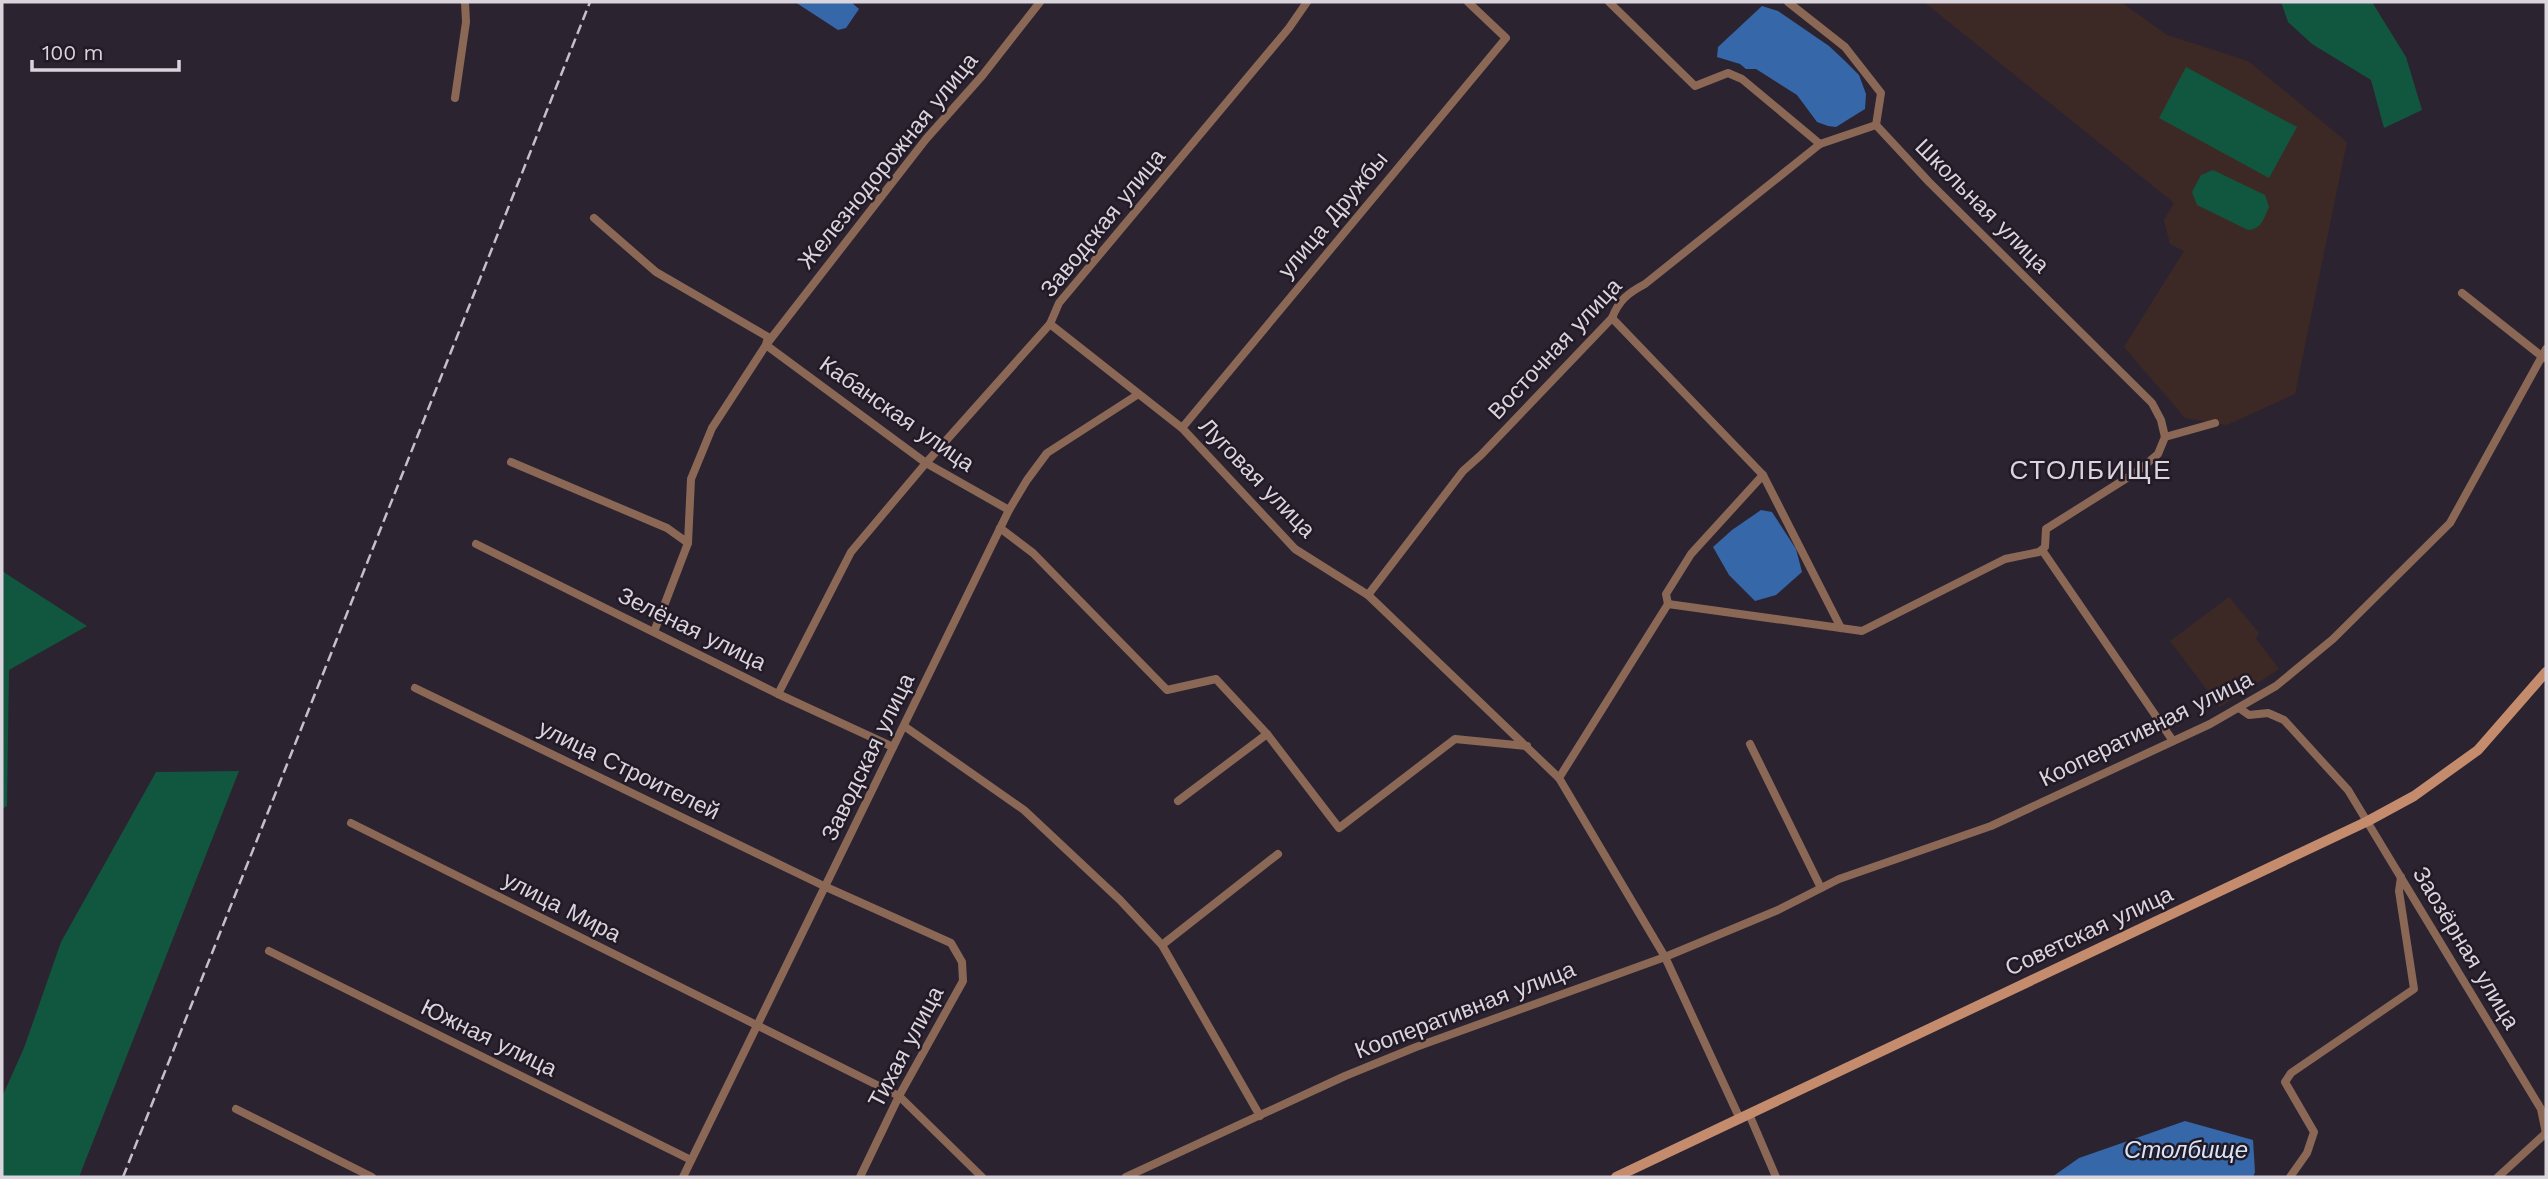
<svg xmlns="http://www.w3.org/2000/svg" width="2548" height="1179" viewBox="0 0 2548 1179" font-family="'Work Sans',sans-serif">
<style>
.education{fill:#3c2925}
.green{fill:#11563e}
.water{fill:#3567a9}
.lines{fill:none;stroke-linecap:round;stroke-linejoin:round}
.street{stroke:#8b6855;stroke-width:8}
.secondary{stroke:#c48c6d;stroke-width:10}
.rail{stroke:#c5bfc8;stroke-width:2.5;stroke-dasharray:10 5;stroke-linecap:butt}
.labels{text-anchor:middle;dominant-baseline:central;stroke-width:5;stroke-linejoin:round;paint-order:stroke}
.street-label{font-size:23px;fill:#dad5dd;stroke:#221a26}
.water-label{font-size:24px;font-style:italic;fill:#d8e5f8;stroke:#221a26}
.quarter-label{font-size:26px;letter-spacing:2px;fill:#dad5dd;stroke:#221a26}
</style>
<rect width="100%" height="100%" fill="#2c2330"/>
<g class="education">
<polygon points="1924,2 2121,2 2167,35 2248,61 2347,142 2295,394 2227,425 2185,418 2124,347 2184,251 2170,244 2164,220 2174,203"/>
<polygon points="2229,597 2259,633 2256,639 2279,669 2220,707 2170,641"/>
</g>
<g class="green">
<polygon points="2281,2 2372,2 2406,57 2422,110 2384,128 2371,80 2312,44 2288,22"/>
<polygon points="2186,67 2297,127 2269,178 2159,118"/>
<path d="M 2213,170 L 2265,195 L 2269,207 C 2264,218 2262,229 2248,230 L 2197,205 L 2192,192 L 2201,175 Z"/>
<polygon points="2,571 87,626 9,670 7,806 2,809"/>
<polygon points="239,771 79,1177 2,1177 2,1097 24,1048 61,942 156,772"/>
</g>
<g class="water">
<polygon points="795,2 851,2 859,9 846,28 838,30"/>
<polygon points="1762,6 1778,11 1829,46 1845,61 1859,75 1866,94 1865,109 1836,127 1828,126 1817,122 1797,95 1756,69 1746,69 1740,64 1717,57 1718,47"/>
<polygon points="1761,510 1772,512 1796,549 1802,572 1776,595 1755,601 1729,575 1713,547 1732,530"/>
<polygon points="2185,1121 2253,1140 2255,1172 2253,1177 2052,1177 2079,1158"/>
</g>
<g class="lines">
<g class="street">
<polyline points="1609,2 1695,86 1728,73 1742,79 1820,144"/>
<polyline points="1788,2 1845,47 1881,93 1876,125"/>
<polyline points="455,98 466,22 465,2"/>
<polyline points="1876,125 1929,182 2152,403 2161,420 2165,437"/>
<polyline points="594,218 656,272 768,337 766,345 926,463 1009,510"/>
<polyline points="2462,293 2544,358"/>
<polyline points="1612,318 1763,475 1841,628"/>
<polyline points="1050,324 1182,428 1295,549 1368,595 1559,778 1665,957 1740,1119"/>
<polyline points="1182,428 1506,38 1468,2"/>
<polyline points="511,462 667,528 688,543 691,479 712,428 766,345 926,139 982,76 1040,2"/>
<polyline points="1000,528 1033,553 1167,690 1216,679 1267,734 1339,828 1455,739 1527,746"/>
<polyline points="476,544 778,694 893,747"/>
<polyline points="2042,550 2173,741"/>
<path d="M 1368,595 L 1463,471 L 1481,455 L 1612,318 C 1619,300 1628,293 1645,284 L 1820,144 L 1876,125"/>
<polyline points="1668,604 1666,594 1691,554 1763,475"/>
<polyline points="654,632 688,543"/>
<polyline points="415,688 826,887 951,943 962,962 963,981 899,1096 860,1177"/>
<polyline points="778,694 851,552 926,463 1050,324 1059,303 1289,28 1307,2"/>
<polyline points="2239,708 2249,715 2268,713 2284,720 2348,790 2541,1109 2546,1133"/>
<polyline points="904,726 1024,810 1120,900 1162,945 1260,1116"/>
<polyline points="1750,744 1821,888"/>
<polyline points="1559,778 1668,604 1862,631 2005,559 2039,552 2045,547 2046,529 2138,471 2158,454 2165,437 2215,423"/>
<polyline points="1178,801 1267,734"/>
<polyline points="351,823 899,1096 982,1177"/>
<polyline points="1162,945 1278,854"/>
<polyline points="269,951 691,1160"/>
<polyline points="236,1109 372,1177"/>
<polyline points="1749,1114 1776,1177"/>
<polyline points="683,1177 1009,510 1027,480 1047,453 1137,395"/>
<polyline points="1126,1177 1345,1076 1416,1047 1665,957 1778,910 1839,879 1991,826 2210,724 2276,686 2333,639 2450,523 2546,349"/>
<polyline points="2290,1177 2307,1153 2314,1132 2285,1082 2291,1073 2414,989 2399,891 2401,877"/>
<polyline points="2498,1177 2546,1133"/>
</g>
<polyline class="secondary" points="1616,1177 2368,821 2414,796 2478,750 2546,672"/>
<polyline class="rail" points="123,1177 590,2"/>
</g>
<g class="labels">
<g class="street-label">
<text transform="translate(888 161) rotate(-51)">Железнодорожная улица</text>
<text transform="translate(1982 206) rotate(45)">Школьная улица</text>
<text transform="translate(1333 215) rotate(-50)">улица Дружбы</text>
<text transform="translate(1103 223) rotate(-51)">Заводская улица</text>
<text transform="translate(1555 349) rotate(-47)">Восточная улица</text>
<text transform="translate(897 414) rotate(35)">Кабанская улица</text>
<text transform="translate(1257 478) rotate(46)">Луговая улица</text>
<text transform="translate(692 629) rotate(26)">Зелёная улица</text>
<text transform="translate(2146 729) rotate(-26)">Кооперативная улица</text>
<text transform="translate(868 757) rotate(-64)">Заводская улица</text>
<text transform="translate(629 770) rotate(26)">улица Строителей</text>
<text transform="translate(562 907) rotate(27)">улица Мира</text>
<text transform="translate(2089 931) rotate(-25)">Советская улица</text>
<text transform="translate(2466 948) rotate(59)">Заозёрная улица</text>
<text transform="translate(1465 1010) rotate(-21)">Кооперативная улица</text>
<text transform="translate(489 1038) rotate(26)">Южная улица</text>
<text transform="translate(906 1047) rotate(-62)">Тихая улица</text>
</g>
<g class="water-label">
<text x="2186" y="1150">Столбище</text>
</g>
<g class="quarter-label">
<text x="2091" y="470">СТОЛБИЩЕ</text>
</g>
</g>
<rect width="2548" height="1179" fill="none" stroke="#dad5dd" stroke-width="7"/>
<path d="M32 60v10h147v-10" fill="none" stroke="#dad5dd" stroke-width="3.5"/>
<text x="42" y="60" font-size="21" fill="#dad5dd" stroke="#221a26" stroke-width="5" paint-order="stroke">100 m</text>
</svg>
